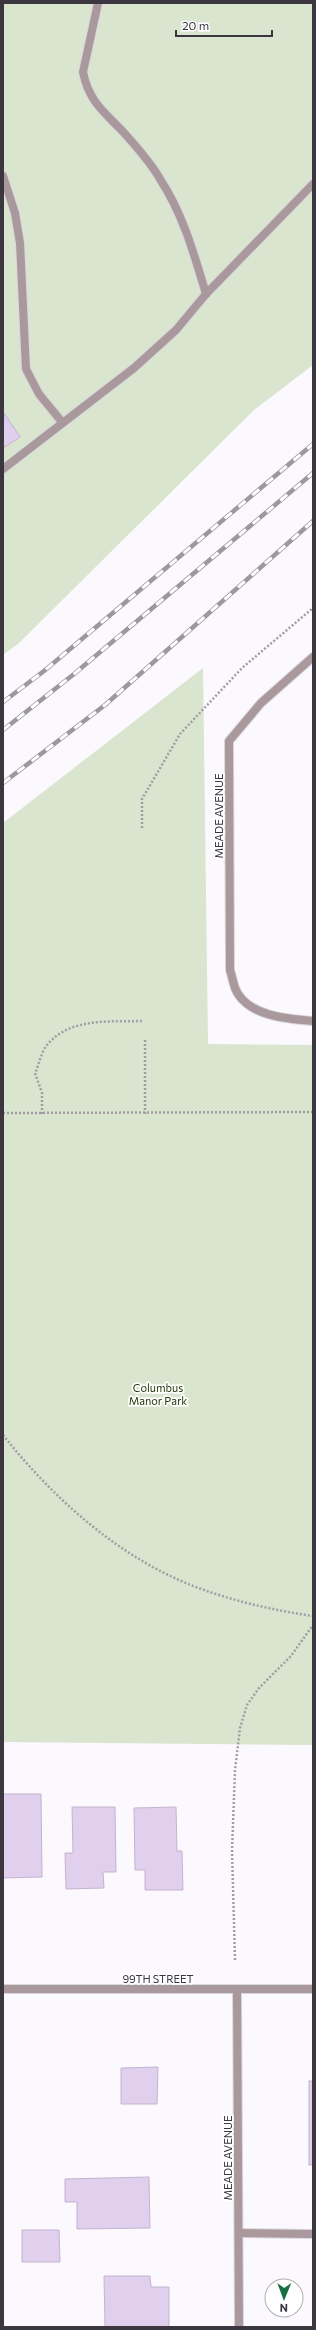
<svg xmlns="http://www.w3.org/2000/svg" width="316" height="2330" viewBox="0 0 316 2330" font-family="Commissioner,sans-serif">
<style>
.green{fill:#d9e5ce}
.building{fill:#e1cfee;stroke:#c3b4ce}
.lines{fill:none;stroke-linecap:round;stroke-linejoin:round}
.service-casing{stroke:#d9d6dc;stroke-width:10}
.minor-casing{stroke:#d9d6dc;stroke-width:10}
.path{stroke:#a29da5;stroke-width:2.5;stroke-dasharray:2 2;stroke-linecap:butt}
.service{stroke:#aa999c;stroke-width:8}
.minor{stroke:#aa999c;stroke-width:8}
.rail-casing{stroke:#9c98a0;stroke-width:4.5}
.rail{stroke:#fff;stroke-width:3;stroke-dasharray:9;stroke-linecap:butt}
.labels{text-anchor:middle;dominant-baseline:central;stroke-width:3.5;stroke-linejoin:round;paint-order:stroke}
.street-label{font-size:11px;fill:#3c3641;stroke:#fff}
.park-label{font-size:11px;fill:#253908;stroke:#fff}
</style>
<rect width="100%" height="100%" fill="#fcf9fe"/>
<g class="green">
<polygon points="3,3 313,3 313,365 254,410 19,643 3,655"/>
<polygon points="203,668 208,1044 313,1045 313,1745 3,1742 3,823"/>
</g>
<g class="building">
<polygon points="4,413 20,437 5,447 3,444"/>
<polygon points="3,1794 41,1794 42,1877 3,1878"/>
<polygon points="72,1807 115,1807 116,1872 103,1872 104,1888 66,1889 65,1853 73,1853"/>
<polygon points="176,1807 177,1851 182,1851 183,1890 145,1890 145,1870 135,1870 134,1808"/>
<polygon points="158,2067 157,2104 121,2104 121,2068"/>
<rect x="309" y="2081" width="4" height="84"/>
<polygon points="149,2177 150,2228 77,2229 77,2202 65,2202 65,2179"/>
<polygon points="22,2230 59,2230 60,2262 22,2262"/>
<polygon points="104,2276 150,2276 151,2287 169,2287 169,2327 105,2327"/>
</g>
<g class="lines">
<defs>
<g id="service">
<path d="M 98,3 L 83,72 C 89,103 106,113 126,135 C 138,149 151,163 160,179 C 183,214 194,254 206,294"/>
<polyline points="3,176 15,213 20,243 26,369 39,394 62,422"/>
<polyline points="3,469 134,368 176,330 206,294 313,184"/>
<polyline points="239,2233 313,2234"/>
</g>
<g id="minor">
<path d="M 313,657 L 261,703 L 229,741 L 230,970 C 232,976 233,982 235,988 C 246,1016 287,1019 313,1021"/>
<polyline points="3,1989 313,1989"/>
<polyline points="237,1989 239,2327"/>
</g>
</defs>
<use href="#service" class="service-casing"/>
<use href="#minor" class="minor-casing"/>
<g class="path">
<polyline points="142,828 142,799 180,734 242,668 313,608"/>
<polyline points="3,1113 313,1112"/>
<path d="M 42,1114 L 42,1093 L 35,1073 C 39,1065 41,1052 47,1045 C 70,1017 111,1022 142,1021"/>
<polyline points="145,1114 145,1040"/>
<path d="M 3,1435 C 57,1503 128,1566 213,1593 C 246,1604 279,1611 313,1616"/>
<polyline points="235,1960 232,1851 235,1770 240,1728 247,1705 259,1688 291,1656 313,1625"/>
</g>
<use href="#service" class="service"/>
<use href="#minor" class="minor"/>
<defs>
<g id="rail">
<polyline points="3,702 44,671 313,444"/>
<polyline points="3,730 74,674 313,473"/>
<polyline points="3,783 105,705 313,521"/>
</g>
</defs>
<use href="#rail" class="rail-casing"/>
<use href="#rail" class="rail"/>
</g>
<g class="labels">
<g class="street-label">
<text transform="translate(218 816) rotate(-90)">MEADE AVENUE</text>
<text x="158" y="1978">99TH STREET</text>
<text transform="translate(227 2158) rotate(-90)">MEADE AVENUE</text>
</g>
<g class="park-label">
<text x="158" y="1387">Columbus<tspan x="158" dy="13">Manor Park</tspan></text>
</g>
</g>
<rect width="316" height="2330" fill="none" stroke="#3c3641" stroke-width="8"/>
<g transform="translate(284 2298) rotate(181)"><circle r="19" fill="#ffffff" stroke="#b1afb3"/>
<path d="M0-3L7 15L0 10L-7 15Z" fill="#167043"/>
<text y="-6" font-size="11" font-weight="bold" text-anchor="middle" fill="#3c3641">N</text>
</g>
<path d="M176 30v6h96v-6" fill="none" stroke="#3c3641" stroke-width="2"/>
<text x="182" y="30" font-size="12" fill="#3c3641" stroke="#ffffff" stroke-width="3" paint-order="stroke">20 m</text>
</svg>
